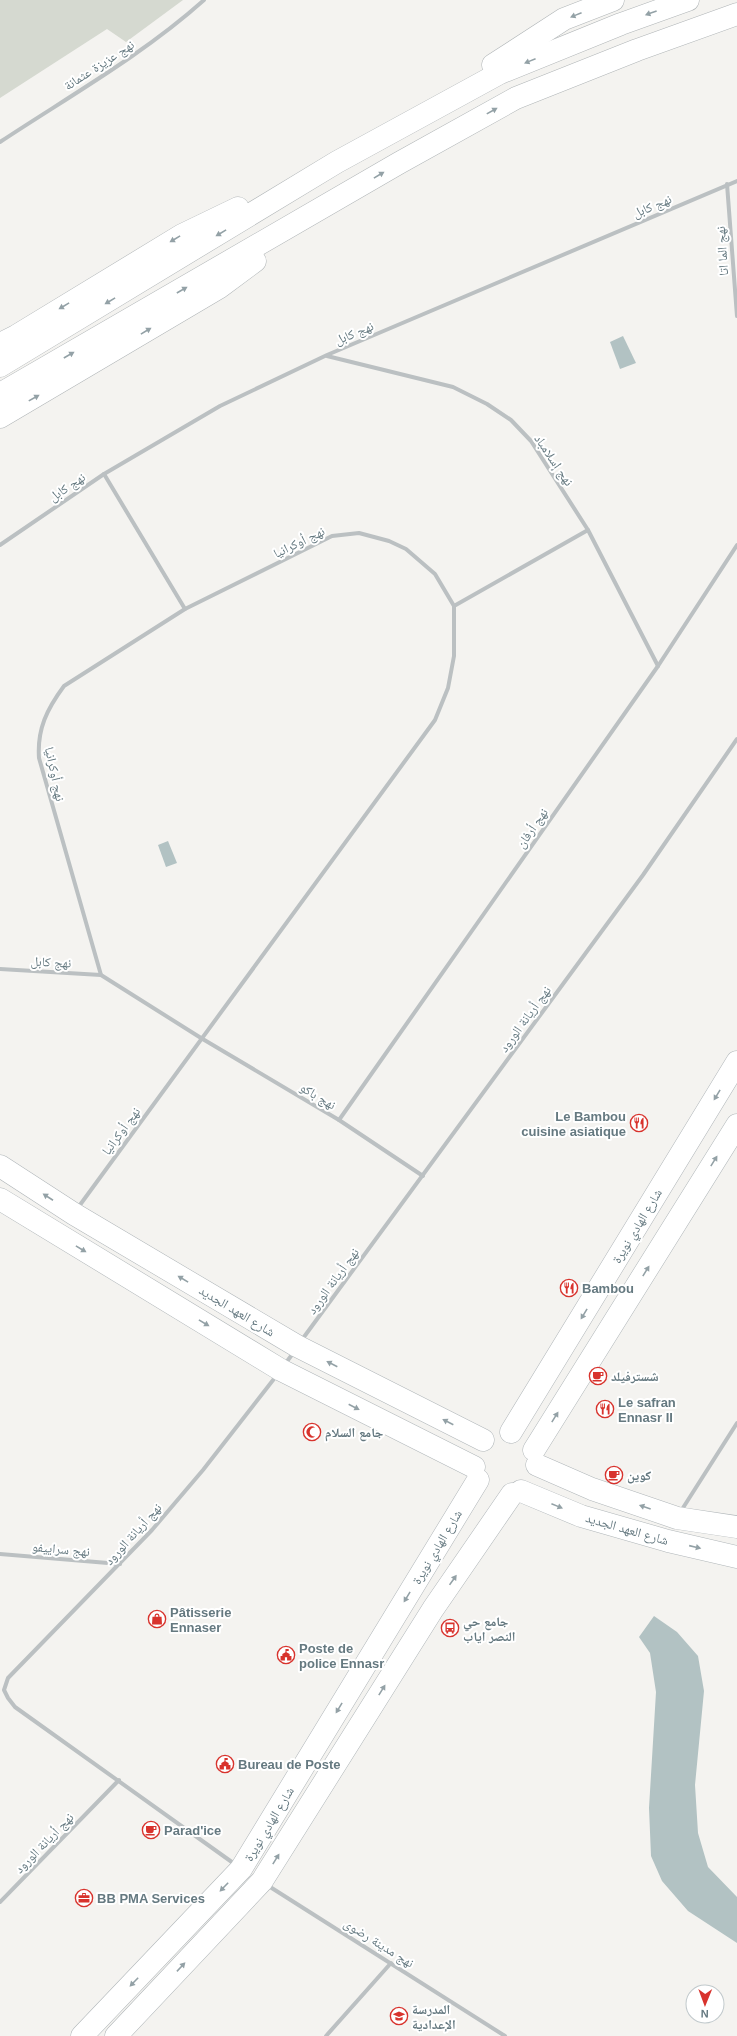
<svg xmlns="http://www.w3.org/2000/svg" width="737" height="2036" viewBox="0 0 737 2036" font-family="Helvetica,'Noto Naskh Arabic',sans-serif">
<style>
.green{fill:#d5d9d0}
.water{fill:#b2c2c3}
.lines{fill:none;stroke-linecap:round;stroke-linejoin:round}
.secondary-casing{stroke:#b0b6b9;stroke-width:23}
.trunk-casing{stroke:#b0b5b7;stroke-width:23}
.minor{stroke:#bbc0c2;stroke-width:4}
.secondary{stroke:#fff;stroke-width:22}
.trunk{stroke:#fff;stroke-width:22}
.oneway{fill:#93a1a6}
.labels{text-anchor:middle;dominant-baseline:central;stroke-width:4;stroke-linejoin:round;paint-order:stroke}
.street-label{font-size:13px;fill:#657980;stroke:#fff}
.poi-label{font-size:13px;font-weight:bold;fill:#657980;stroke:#fff;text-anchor:start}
</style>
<rect width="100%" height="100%" fill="#f4f3f0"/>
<polygon class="green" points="0,0 183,0 126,42 107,29 0,98"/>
<g class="water">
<polygon points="623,336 636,363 620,369 610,342"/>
<polygon points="168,841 177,863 166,867 158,845"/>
<polygon points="654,1616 677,1632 698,1656 704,1691 695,1785 698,1833 708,1867 737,1897 737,1943 688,1911 662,1881 651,1856 649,1808 656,1692 650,1653 639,1637"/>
</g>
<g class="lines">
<defs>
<g id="secondary">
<polyline points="0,1166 74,1214 297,1346 483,1440"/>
<polyline points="0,1199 281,1370 474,1467"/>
<polyline points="511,1432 737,1062"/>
<polyline points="534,1450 737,1125"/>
<polyline points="537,1465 592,1489 677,1518 737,1527"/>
<polyline points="521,1491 581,1516 668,1541 737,1557"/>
<polyline points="82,2036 241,1869 478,1480"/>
<polyline points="116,2036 262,1881 433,1609 512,1494"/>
</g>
<g id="trunk">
<polyline points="493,65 564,19 613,0"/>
<polyline points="0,344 16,336 182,235 238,208"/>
<polyline points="0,366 337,162 500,73 621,24 688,0"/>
<polyline points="0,394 399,163 516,98 637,50 737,14"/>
<polyline points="0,417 220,287 255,261"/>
</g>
</defs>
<use href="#secondary" class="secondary-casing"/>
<use href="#trunk" class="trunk-casing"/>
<g class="minor">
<path d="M 0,142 C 68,97 144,54 204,0"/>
<polyline points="727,184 737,316"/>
<polyline points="327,356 453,387 487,404 511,420 531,441 588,530 658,666"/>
<polyline points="104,474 185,609"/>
<polyline points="0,545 104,474 220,406 327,355 737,181"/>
<polyline points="454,606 588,530"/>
<polyline points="0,969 101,975"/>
<polyline points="339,1120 658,666 737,545"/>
<path d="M 77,1209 L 435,720 L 448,688 L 454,656 L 454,606 L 435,574 L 406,549 L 389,541 L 359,533 L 332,536 L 185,609 L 64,686 C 47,709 37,729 39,758 L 101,975 L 201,1038 L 339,1120 L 423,1176"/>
<polyline points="301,1341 643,875 737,739"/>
<polyline points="285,1364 294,1352"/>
<polyline points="681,1511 737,1423"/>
<polyline points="0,1554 120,1564"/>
<polyline points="236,1865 15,1707 8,1698 4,1690 8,1678 152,1530 203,1470 277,1375"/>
<polyline points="267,1885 505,2036"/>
<polyline points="0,1902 119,1780"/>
<polyline points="326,2036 391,1963"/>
</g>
<use href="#secondary" class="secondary"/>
<use href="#trunk" class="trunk"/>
</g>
<defs><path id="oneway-solid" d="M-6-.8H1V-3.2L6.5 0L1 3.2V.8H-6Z"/></defs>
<g class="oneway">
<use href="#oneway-solid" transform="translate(651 13) rotate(160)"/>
<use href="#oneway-solid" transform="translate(576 15) rotate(158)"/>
<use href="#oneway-solid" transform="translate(530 61) rotate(158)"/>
<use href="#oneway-solid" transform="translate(492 111) rotate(-29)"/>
<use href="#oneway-solid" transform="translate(379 175) rotate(-31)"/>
<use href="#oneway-solid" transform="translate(221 233) rotate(149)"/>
<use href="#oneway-solid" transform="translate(175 239) rotate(149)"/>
<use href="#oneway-solid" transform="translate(182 290) rotate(-30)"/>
<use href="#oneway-solid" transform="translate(110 301) rotate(149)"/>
<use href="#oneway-solid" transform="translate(64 306) rotate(149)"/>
<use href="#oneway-solid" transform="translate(146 331) rotate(-31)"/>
<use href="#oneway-solid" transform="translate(69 355) rotate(-30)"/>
<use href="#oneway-solid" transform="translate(34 398) rotate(-29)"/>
<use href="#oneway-solid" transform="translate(717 1095) rotate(121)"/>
<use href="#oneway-solid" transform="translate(714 1161) rotate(-58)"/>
<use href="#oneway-solid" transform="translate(48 1197) rotate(-147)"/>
<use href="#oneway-solid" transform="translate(81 1249) rotate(31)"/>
<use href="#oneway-solid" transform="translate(646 1271) rotate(-58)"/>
<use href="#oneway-solid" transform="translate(183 1279) rotate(-149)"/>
<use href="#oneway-solid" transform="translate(584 1314) rotate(121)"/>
<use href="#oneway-solid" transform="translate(204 1323) rotate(31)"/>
<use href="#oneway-solid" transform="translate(332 1364) rotate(-153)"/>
<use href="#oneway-solid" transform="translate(354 1407) rotate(27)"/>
<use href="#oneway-solid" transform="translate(555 1417) rotate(-58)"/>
<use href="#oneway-solid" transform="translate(448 1422) rotate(-153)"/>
<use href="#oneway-solid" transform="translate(557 1506) rotate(22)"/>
<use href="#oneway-solid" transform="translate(645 1507) rotate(-161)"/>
<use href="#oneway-solid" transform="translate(695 1547) rotate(13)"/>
<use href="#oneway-solid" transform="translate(453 1580) rotate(-55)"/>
<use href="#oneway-solid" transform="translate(407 1597) rotate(121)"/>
<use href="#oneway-solid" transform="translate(382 1690) rotate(-58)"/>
<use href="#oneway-solid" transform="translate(339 1708) rotate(121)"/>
<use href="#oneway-solid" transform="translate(276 1859) rotate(-58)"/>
<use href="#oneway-solid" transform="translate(224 1887) rotate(134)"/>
<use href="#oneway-solid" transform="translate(181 1967) rotate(-47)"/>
<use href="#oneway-solid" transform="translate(134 1982) rotate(134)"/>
</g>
<defs>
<symbol id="restaurant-ring" viewBox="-11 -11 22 22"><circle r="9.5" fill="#fff" stroke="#d8332d" stroke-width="1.5"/><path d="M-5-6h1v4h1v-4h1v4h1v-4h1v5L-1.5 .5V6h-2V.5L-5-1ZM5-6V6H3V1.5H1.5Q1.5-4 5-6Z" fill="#d8332d"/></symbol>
<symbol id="cafe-ring" viewBox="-11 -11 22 22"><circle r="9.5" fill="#fff" stroke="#d8332d" stroke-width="1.5"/><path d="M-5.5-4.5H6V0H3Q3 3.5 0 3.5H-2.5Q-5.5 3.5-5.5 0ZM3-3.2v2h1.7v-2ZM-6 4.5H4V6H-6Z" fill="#d8332d"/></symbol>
<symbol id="mosque-ring" viewBox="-11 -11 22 22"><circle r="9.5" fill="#fff" stroke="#d8332d" stroke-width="1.5"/><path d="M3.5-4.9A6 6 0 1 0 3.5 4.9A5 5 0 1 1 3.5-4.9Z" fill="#d8332d"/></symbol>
<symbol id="shop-ring" viewBox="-11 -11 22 22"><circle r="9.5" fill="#fff" stroke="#d8332d" stroke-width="1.5"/><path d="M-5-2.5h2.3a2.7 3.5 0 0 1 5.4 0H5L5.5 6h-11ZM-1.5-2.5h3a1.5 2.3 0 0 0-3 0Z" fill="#d8332d"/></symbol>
<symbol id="bus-ring" viewBox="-11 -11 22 22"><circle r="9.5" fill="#fff" stroke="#d8332d" stroke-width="1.5"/><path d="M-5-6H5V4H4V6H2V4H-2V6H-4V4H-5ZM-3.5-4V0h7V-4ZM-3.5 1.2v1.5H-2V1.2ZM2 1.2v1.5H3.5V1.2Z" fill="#d8332d"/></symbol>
<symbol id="civic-ring" viewBox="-11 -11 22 22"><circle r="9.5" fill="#fff" stroke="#d8332d" stroke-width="1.5"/><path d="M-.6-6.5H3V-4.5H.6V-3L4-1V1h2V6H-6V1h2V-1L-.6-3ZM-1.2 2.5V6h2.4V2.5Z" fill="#d8332d"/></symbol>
<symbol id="office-ring" viewBox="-11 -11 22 22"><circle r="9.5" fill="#fff" stroke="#d8332d" stroke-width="1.5"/><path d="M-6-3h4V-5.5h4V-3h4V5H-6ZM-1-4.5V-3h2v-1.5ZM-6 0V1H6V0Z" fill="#d8332d"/></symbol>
<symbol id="school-ring" viewBox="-11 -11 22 22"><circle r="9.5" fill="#fff" stroke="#d8332d" stroke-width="1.5"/><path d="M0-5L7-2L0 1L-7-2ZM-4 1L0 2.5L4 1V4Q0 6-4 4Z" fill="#d8332d"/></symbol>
</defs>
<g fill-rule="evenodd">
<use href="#restaurant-ring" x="629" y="1113" width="20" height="20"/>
<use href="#restaurant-ring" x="559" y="1278" width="20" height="20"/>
<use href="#cafe-ring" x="588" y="1366" width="20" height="20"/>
<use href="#restaurant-ring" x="595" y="1399" width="20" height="20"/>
<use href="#mosque-ring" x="302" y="1422" width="20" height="20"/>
<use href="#cafe-ring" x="604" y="1465" width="20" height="20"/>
<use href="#shop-ring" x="147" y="1609" width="20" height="20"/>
<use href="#bus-ring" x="440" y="1618" width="20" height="20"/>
<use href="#civic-ring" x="276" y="1645" width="20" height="20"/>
<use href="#civic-ring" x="215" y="1754" width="20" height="20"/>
<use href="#cafe-ring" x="141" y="1820" width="20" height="20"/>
<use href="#office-ring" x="74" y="1888" width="20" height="20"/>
<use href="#school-ring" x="389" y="2006" width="20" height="20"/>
</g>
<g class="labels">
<g class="street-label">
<text transform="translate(99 65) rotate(-33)">نهج عزيزة عثمانة</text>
<text transform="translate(652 206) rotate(-23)">نهج كابل</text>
<text transform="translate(722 251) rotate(-94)">نهج الما اتا</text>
<text transform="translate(354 333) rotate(-23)">نهج كابل</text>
<text transform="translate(554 460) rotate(56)">نهج إسلامباد</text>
<text transform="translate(67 487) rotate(-34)">نهج كابل</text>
<text transform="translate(299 542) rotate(-26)">نهج أوكرانيا</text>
<text transform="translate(55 774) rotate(78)">نهج أوكرانيا</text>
<text transform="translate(532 828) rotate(-55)">نهج أرفان</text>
<text transform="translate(51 962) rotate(3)">نهج كابل</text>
<text transform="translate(525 1019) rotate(-54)">نهج أريانة الورود</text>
<text transform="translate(318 1096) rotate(31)">نهج باكو</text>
<text transform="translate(121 1131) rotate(-54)">نهج أوكرانيا</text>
<text transform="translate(637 1226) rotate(-59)">شارع الهادي نويرة</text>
<text transform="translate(333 1281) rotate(-54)">نهج أريانة الورود</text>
<text transform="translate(237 1311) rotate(31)">شارع العهد الجديد</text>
<text transform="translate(627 1529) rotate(16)">شارع العهد الجديد</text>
<text transform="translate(133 1534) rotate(-48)">نهج أريانة الورود</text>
<text transform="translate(437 1547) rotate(-59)">شارع الهادي نويرة</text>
<text transform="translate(61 1549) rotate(5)">نهج سراييفو</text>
<text transform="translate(269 1824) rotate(-59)">شارع الهادي نويرة</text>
<text transform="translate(44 1843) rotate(-46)">نهج أريانة الورود</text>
<text transform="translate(379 1943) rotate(32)">نهج مدينة رضوى</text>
</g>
<g class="poi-label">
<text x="626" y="1116" text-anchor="end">Le Bambou<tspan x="626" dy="15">cuisine asiatique</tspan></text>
<text x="582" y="1288">Bambou</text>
<text x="611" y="1376">شسترفيلد</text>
<text x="618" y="1402">Le safran<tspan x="618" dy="15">Ennasr II</tspan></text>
<text x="325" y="1432">جامع السلام</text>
<text x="627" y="1475">كوين</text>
<text x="170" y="1612">Pâtisserie<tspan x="170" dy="15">Ennaser</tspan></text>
<text x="463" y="1621">جامع حي<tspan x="463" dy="15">النصر اياب</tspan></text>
<text x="299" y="1648">Poste de<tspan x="299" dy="15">police Ennasr</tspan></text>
<text x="238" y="1764">Bureau de Poste</text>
<text x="164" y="1830">Parad'ice</text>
<text x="97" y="1898">BB PMA Services</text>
<text x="412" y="2009">المدرسة<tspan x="412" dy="15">الإعدادية</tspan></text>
</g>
</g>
<g transform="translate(705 2004) rotate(181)"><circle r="19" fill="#ffffff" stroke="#c1c9cc"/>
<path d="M0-3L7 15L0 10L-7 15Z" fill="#d8332d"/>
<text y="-6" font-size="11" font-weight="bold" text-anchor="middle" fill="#657980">N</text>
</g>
</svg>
